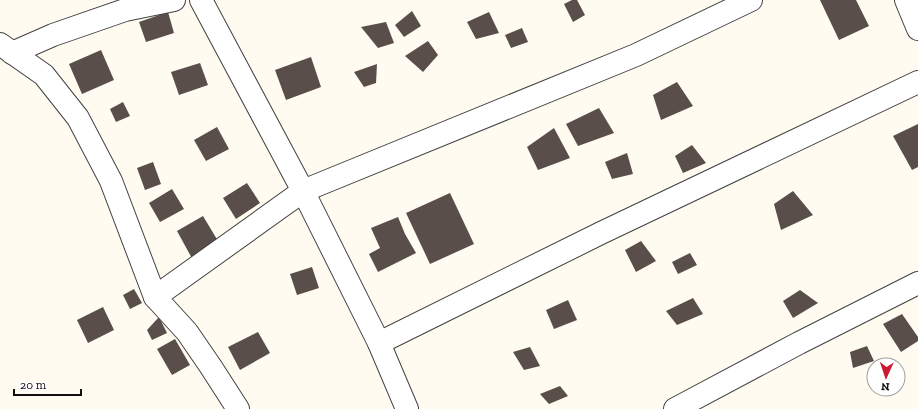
<svg xmlns="http://www.w3.org/2000/svg" width="918" height="409" viewBox="0 0 918 409" font-family="'Zilla Slab',serif">
<style>
.building{fill:#594e4a}
.lines{fill:none;stroke-linecap:round;stroke-linejoin:round}
.minor-casing{stroke:#424242;stroke-width:24}
.minor{stroke:#fff;stroke-width:22}
</style>
<rect width="100%" height="100%" fill="#fffbf1"/>
<g class="building">
<polygon points="572,0 577,0 585,15 573,22 564,4"/>
<polygon points="820,0 856,0 869,26 839,40"/>
<polygon points="412,11 421,26 404,37 395,25"/>
<polygon points="168,12 174,33 146,42 139,22"/>
<polygon points="489,12 499,33 476,39 467,22"/>
<polygon points="386,22 394,43 378,48 361,27"/>
<polygon points="522,28 528,42 511,48 505,35"/>
<polygon points="428,41 438,55 423,72 405,56"/>
<polygon points="101,50 114,80 82,94 69,64"/>
<polygon points="311,57 321,87 286,100 275,70"/>
<polygon points="200,63 208,85 179,95 171,72"/>
<polygon points="377,64 376,83 364,87 354,72"/>
<polygon points="677,82 693,106 661,120 653,95"/>
<polygon points="123,102 130,116 116,122 110,109"/>
<polygon points="599,108 614,133 578,146 566,124"/>
<polygon points="918,124 918,167 912,170 893,136"/>
<polygon points="217,127 229,149 206,161 194,140"/>
<polygon points="554,128 570,158 538,170 527,147"/>
<polygon points="692,145 706,163 683,173 675,156"/>
<polygon points="627,153 633,174 612,179 605,162"/>
<polygon points="153,162 161,184 145,190 137,168"/>
<polygon points="247,183 260,203 236,219 223,198"/>
<polygon points="172,189 184,209 160,222 149,203"/>
<polygon points="793,191 813,215 781,230 774,204"/>
<polygon points="450,193 474,244 430,264 406,213"/>
<polygon points="203,216 221,246 194,262 177,231"/>
<polygon points="398,217 405,234 416,253 378,272 369,254 380,248 371,228"/>
<polygon points="641,241 656,261 636,272 625,250"/>
<polygon points="690,253 697,265 678,274 672,262"/>
<polygon points="312,267 319,288 297,295 290,274"/>
<polygon points="134,289 142,303 130,309 123,295"/>
<polygon points="800,290 818,303 793,318 783,301"/>
<polygon points="693,298 703,314 677,325 666,311"/>
<polygon points="568,300 577,320 554,329 546,310"/>
<polygon points="103,307 114,330 88,343 77,320"/>
<polygon points="902,314 918,337 918,341 901,352 883,324"/>
<polygon points="159,317 167,333 152,340 147,330"/>
<polygon points="258,332 270,353 240,370 228,347"/>
<polygon points="175,339 190,365 172,375 157,349"/>
<polygon points="867,346 874,361 853,368 850,352"/>
<polygon points="530,347 540,366 524,370 513,352"/>
<polygon points="560,386 568,396 549,404 540,394"/>
</g>
<g class="lines">
<defs>
<g id="minor">
<polyline points="201,0 303,191 379,343 407,409"/>
<polyline points="906,0 918,29"/>
<polyline points="0,44 44,75 78,118 111,181 155,297 187,332 211,367 238,409"/>
<polyline points="12,53 53,35 125,10 174,0"/>
<polyline points="155,297 303,191 636,55 751,0"/>
<polyline points="379,343 601,233 918,82"/>
<polyline points="675,409 799,343 918,283"/>
</g>
</defs>
<use href="#minor" class="minor-casing"/>
<use href="#minor" class="minor"/>
</g>
<g transform="translate(886 377) rotate(183)"><circle r="19" fill="#ffffff" stroke="#9f9f9f"/>
<path d="M0-3L7 15L0 10L-7 15Z" fill="#cd1933"/>
<text y="-6" font-size="11" font-weight="bold" text-anchor="middle" fill="#0f0f0f">N</text>
</g>
<path d="M14 389v6h67v-6" fill="none" stroke="#0f0f0f" stroke-width="2"/>
<text x="20" y="389" font-size="12" fill="#0f0f0f" stroke="#ffffff" stroke-width="3" paint-order="stroke">20 m</text>
</svg>
